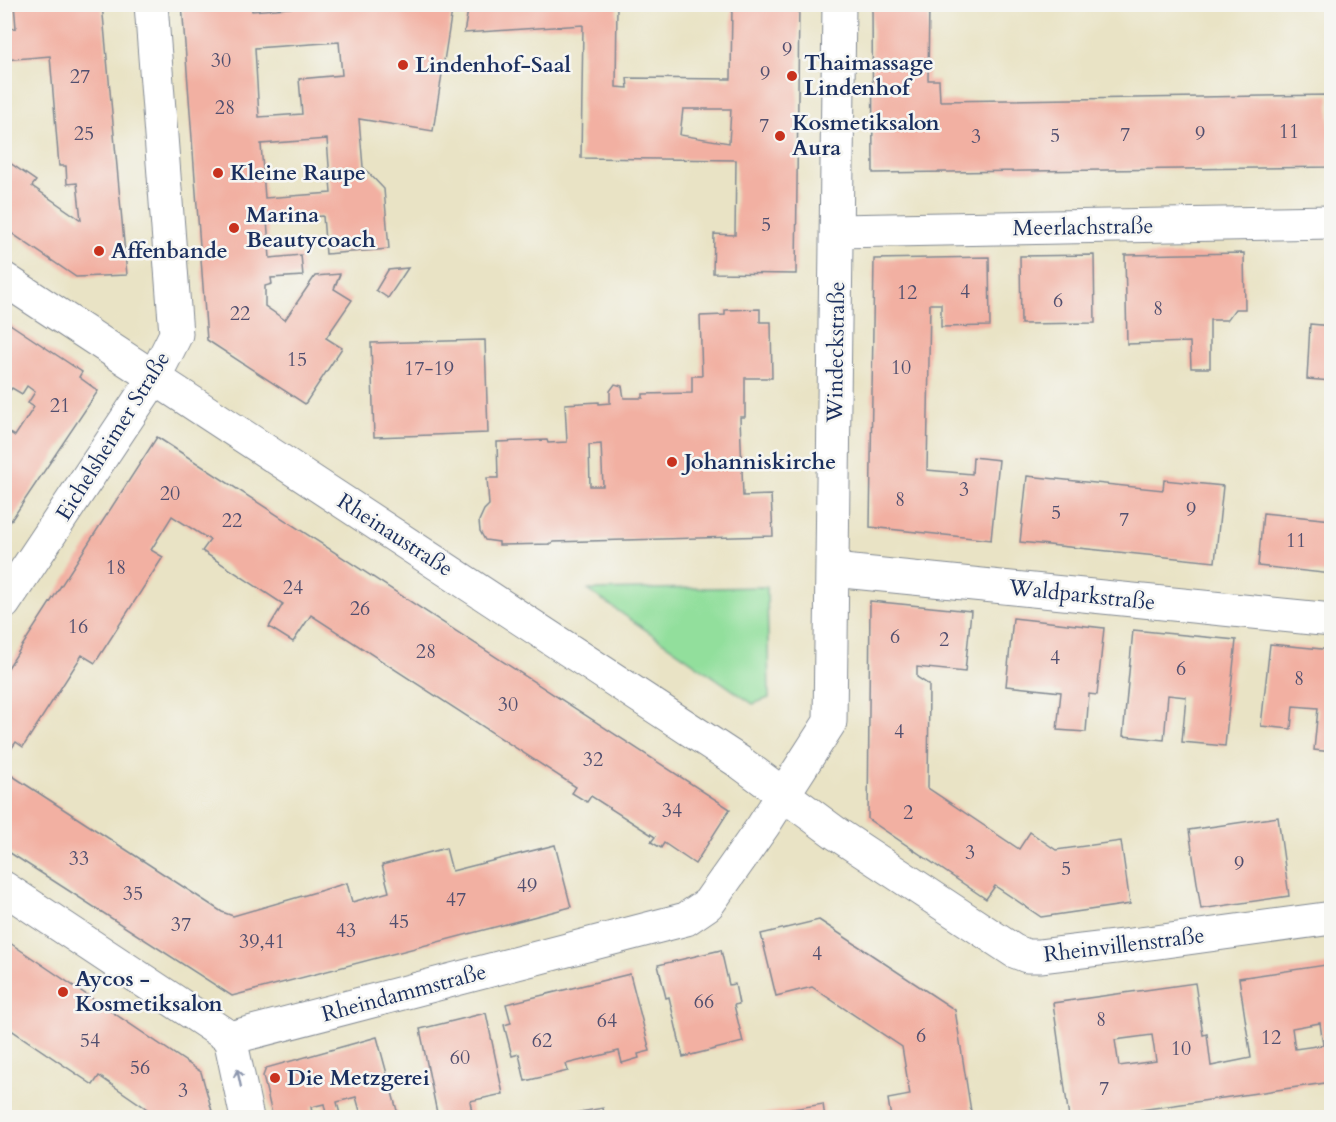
<svg xmlns="http://www.w3.org/2000/svg" width="1336" height="1122" viewBox="0 0 1336 1122" font-family="Cardo,serif">
<style>
.green{fill:#92df9c;stroke:#56877d;stroke-width:1.5}
.building{fill:#f2b0a2;fill-rule:evenodd}
.lines{fill:none;stroke-linecap:round;stroke-linejoin:round}
.minor-casing{stroke:#828992;stroke-width:35}
.minor{stroke:#fff;stroke-width:33}
.oneway{stroke:#8d97ae}
.poi-dot{fill:#c8321e;stroke:#f6f6f2;stroke-width:2}
.labels{text-anchor:middle;dominant-baseline:central;stroke-width:5;stroke-linejoin:round;paint-order:stroke}
.number-label{font-size:20px;fill:#514f6f}
.poi-label{font-size:22px;font-weight:bold;fill:#1b2f5e;stroke:#f6f6f2;text-anchor:start}
.street-label{font-size:22px;fill:#1b2f5e;stroke:#f6f6f2}
</style>
<rect width="100%" height="100%" fill="#f6f6f2"/>
<filter id="ink" filterUnits="userSpaceOnUse"><feTurbulence type="fractalNoise" baseFrequency=".0167" numOctaves="2"/><feDisplacementMap in="SourceGraphic" scale="12" xChannelSelector="R" yChannelSelector="G"/><feConvolveMatrix kernelMatrix="1 2 1 2 8 2 1 2 1" color-interpolation-filters="sRGB"/></filter>
<filter id="wash" filterUnits="userSpaceOnUse"><feTurbulence type="fractalNoise" baseFrequency=".008" numOctaves="4" result="noise"/><feDisplacementMap in="SourceGraphic" scale="24" xChannelSelector="R" yChannelSelector="G"/><feGaussianBlur stdDeviation="1.35" result="paint"/><feColorMatrix in="noise" values="0 0 0 0 0 0 0 0 0 0 0 0 0 0 0 0 0 1.4 0 .05"/><feComposite in="paint" operator="in"/></filter>
<g filter="url(#wash)">
<rect width="100%" height="100%" fill="#e9e3c5"/>
<polygon class="green" points="767,587 769,698 753,704 588,590"/>
<g id="blocks">
<g class="building">
<polygon points="14,4 102,4 127,275 76,277 4,228 4,159 36,181 32,186 81,220 77,183 67,184 66,166 59,166 50,56 4,60 4,29 16,28"/>
<path d="M 182,4 L 251,4 L 252,11 L 337,4 L 453,4 L 433,131 L 359,119 L 363,167 L 384,189 L 389,249 L 326,254 L 323,216 L 267,220 L 270,258 L 301,255 L 303,276 L 271,278 L 272,284 L 265,286 L 265,306 L 285,320 L 315,276 L 340,274 L 334,289 L 352,300 L 326,338 L 342,348 L 305,404 L 207,340 ZM 339,42 L 342,75 L 299,79 L 302,114 L 259,117 L 255,48 ZM 327,139 L 331,193 L 265,198 L 261,144 Z"/>
<path d="M 469,4 L 617,4 L 616,87 L 628,88 L 627,78 L 731,79 L 732,4 L 799,4 L 796,274 L 713,273 L 714,234 L 735,235 L 736,160 L 581,158 L 583,25 L 464,33 ZM 683,109 L 731,109 L 729,143 L 680,135 Z"/>
<polygon points="872,4 929,4 928,80 939,80 940,101 1329,95 1330,167 873,173"/>
<polygon points="1244,253 1245,309 1235,309 1227,320 1210,320 1210,368 1191,368 1190,342 1127,344 1125,255"/>
<polygon points="1094,255 1095,323 1021,324 1020,256"/>
<polygon points="989,257 990,326 941,327 941,304 930,304 927,470 972,474 973,457 999,460 991,540 870,527 874,259"/>
<polygon points="408,268 388,298 376,290 388,270"/>
<path d="M 760,309 L 760,322 L 771,322 L 772,378 L 745,378 L 745,417 L 740,417 L 743,496 L 771,495 L 773,536 L 553,542 L 552,544 L 499,545 L 499,542 L 485,540 L 480,531 L 479,521 L 484,510 L 489,505 L 487,478 L 498,478 L 497,442 L 547,440 L 548,443 L 567,442 L 565,404 L 599,402 L 599,404 L 610,403 L 610,391 L 615,384 L 622,386 L 624,398 L 643,398 L 643,394 L 692,393 L 692,376 L 702,376 L 700,316 L 725,315 L 725,310 ZM 601,444 L 603,486 L 590,486 L 589,445 Z"/>
<polygon points="4,320 82,372 79,377 98,391 4,531 4,429 15,436 34,407 28,403 35,392 27,386 22,394 12,388 4,398"/>
<polygon points="1310,324 1332,326 1332,381 1307,379"/>
<polygon points="485,340 488,433 374,437 371,343"/>
<polygon points="157,437 730,809 695,864 664,843 661,848 651,842 655,837 591,796 587,802 572,793 576,787 311,615 293,642 269,627 283,604 202,551 210,540 172,516 151,550 163,557 95,663 82,655 23,747 16,742 4,759 4,674"/>
<polygon points="1027,476 1163,490 1164,480 1223,486 1215,562 1020,542"/>
<polygon points="1263,513 1332,520 1332,574 1258,566"/>
<polygon points="870,601 971,611 965,672 917,667 917,677 929,685 928,788 1019,849 1030,832 1056,850 1121,841 1130,904 1041,917 995,886 986,899 868,819"/>
<polygon points="1013,618 1104,628 1097,695 1089,694 1086,732 1057,730 1061,692 1006,686"/>
<polygon points="1133,630 1236,640 1225,746 1182,742 1186,697 1168,695 1164,740 1123,736"/>
<polygon points="1270,644 1332,650 1332,752 1314,750 1318,708 1293,706 1291,729 1261,726"/>
<polygon points="11,775 222,912 233,916 347,883 352,902 389,892 382,865 446,848 452,871 555,845 571,907 232,996 4,849 4,785"/>
<polygon points="1278,817 1289,896 1201,909 1189,830"/>
<polygon points="819,920 955,1010 972,1118 891,1118 888,1099 910,1095 902,1047 812,987 776,996 761,934"/>
<polygon points="4,939 201,1072 214,1118 150,1118 144,1113 147,1109 99,1076 93,1085 4,1025"/>
<polygon points="721,950 729,985 735,984 739,1004 734,1005 743,1042 683,1057 669,997 666,998 658,965"/>
<path d="M 1332,964 L 1332,1082 L 1086,1118 L 1069,1118 L 1053,1003 L 1195,983 L 1203,1035 L 1207,1034 L 1211,1066 L 1251,1058 L 1239,978 ZM 1320,1023 L 1323,1045 L 1295,1049 L 1292,1028 ZM 1152,1035 L 1156,1061 L 1119,1066 L 1115,1040 Z"/>
<polygon points="630,974 650,1051 638,1054 639,1058 622,1063 619,1051 566,1064 568,1071 525,1081 519,1054 512,1056 504,1025 511,1023 506,1004"/>
<polygon points="486,1013 503,1094 470,1101 473,1118 438,1118 420,1029"/>
<polygon points="377,1037 399,1118 362,1118 356,1097 337,1102 341,1118 327,1118 324,1104 311,1107 313,1118 273,1118 263,1076 266,1068"/>
<polygon points="823,1104 825,1118 749,1118 749,1116"/>
<polygon points="603,1108 605,1118 557,1118 557,1116"/>
</g>
</g>
</g>
<g filter="url(#ink)">
<use href="#blocks" fill-opacity="0" stroke="#828992" stroke-width="1.5"/>
<g class="lines">
<defs>
<g id="minor">
<polyline points="837,231 1332,222"/>
<polyline points="4,279 741,763 837,834 1014,951 1027,956 1040,956 1157,942 1332,918"/>
<polyline points="833,570 1332,620"/>
<polyline points="4,603 154,378 176,334 151,4"/>
<polyline points="4,888 230,1038 686,919 708,904 763,826 830,722 839,4"/>
<polyline points="230,1038 247,1118"/>
</g>
</defs>
<use href="#minor" class="minor-casing"/>
<use href="#minor" class="minor"/>
</g>
<defs><path id="oneway-shaft" d="M-6 0H5M1.5-3L5.5 0L1.5 3" fill="none" stroke-width="1.6" stroke-linecap="round" stroke-linejoin="round" transform="scale(1.5)"/></defs>
<use class="oneway" href="#oneway-shaft" transform="translate(239 1078) rotate(-102)"/>
</g>
<g class="poi-dot">
<circle cx="403" cy="65" r="6"/>
<circle cx="792" cy="76" r="6"/>
<circle cx="780" cy="136" r="6"/>
<circle cx="218" cy="173" r="6"/>
<circle cx="234" cy="228" r="6"/>
<circle cx="99" cy="251" r="6"/>
<circle cx="672" cy="462" r="6"/>
<circle cx="63" cy="992" r="6"/>
<circle cx="275" cy="1078" r="6"/>
</g>
<g class="labels">
<g class="number-label">
<text x="787" y="49">9</text>
<text x="221" y="60">30</text>
<text x="765" y="73">9</text>
<text x="80" y="76">27</text>
<text x="225" y="107">28</text>
<text x="764" y="125">7</text>
<text x="1289" y="131">11</text>
<text x="84" y="133">25</text>
<text x="1200" y="133">9</text>
<text x="1125" y="134">7</text>
<text x="1055" y="135">5</text>
<text x="976" y="136">3</text>
<text x="766" y="224">5</text>
<text x="965" y="291">4</text>
<text x="907" y="292">12</text>
<text x="1058" y="300">6</text>
<text x="1158" y="308">8</text>
<text x="240" y="313">22</text>
<text x="297" y="359">15</text>
<text x="901" y="367">10</text>
<text x="429" y="368">17-19</text>
<text x="60" y="405">21</text>
<text x="964" y="489">3</text>
<text x="170" y="493">20</text>
<text x="900" y="499">8</text>
<text x="1191" y="509">9</text>
<text x="1056" y="512">5</text>
<text x="1124" y="519">7</text>
<text x="232" y="520">22</text>
<text x="1296" y="540">11</text>
<text x="116" y="567">18</text>
<text x="293" y="587">24</text>
<text x="360" y="608">26</text>
<text x="78" y="626">16</text>
<text x="895" y="636">6</text>
<text x="944" y="639">2</text>
<text x="426" y="651">28</text>
<text x="1055" y="657">4</text>
<text x="1181" y="668">6</text>
<text x="1299" y="678">8</text>
<text x="508" y="704">30</text>
<text x="899" y="731">4</text>
<text x="593" y="759">32</text>
<text x="672" y="810">34</text>
<text x="908" y="812">2</text>
<text x="970" y="852">3</text>
<text x="79" y="858">33</text>
<text x="1239" y="863">9</text>
<text x="1066" y="868">5</text>
<text x="527" y="885">49</text>
<text x="133" y="893">35</text>
<text x="456" y="899">47</text>
<text x="399" y="921">45</text>
<text x="181" y="924">37</text>
<text x="346" y="930">43</text>
<text x="262" y="941">39,41</text>
<text x="817" y="953">4</text>
<text x="704" y="1001">66</text>
<text x="1101" y="1019">8</text>
<text x="607" y="1020">64</text>
<text x="921" y="1035">6</text>
<text x="1271" y="1037">12</text>
<text x="90" y="1040">54</text>
<text x="542" y="1040">62</text>
<text x="1181" y="1048">10</text>
<text x="460" y="1057">60</text>
<text x="140" y="1067">56</text>
<text x="1104" y="1088">7</text>
<text x="183" y="1090">3</text>
</g>
<g class="poi-label">
<text x="804" y="63">Thaimassage<tspan x="804" dy="25">Lindenhof</tspan></text>
<text x="415" y="65">Lindenhof-Saal</text>
<text x="792" y="123">Kosmetiksalon<tspan x="792" dy="25">Aura</tspan></text>
<text x="230" y="173">Kleine Raupe</text>
<text x="246" y="215">Marina<tspan x="246" dy="25">Beautycoach</tspan></text>
<text x="111" y="251">Affenbande</text>
<text x="684" y="462">Johanniskirche</text>
<text x="75" y="979">Aycos -<tspan x="75" dy="25">Kosmetiksalon</tspan></text>
<text x="287" y="1078">Die Metzgerei</text>
</g>
<g class="street-label">
<text transform="translate(1083 227) rotate(-1)">Meerlachstraße</text>
<text transform="translate(836 352) rotate(-89)">Windeckstraße</text>
<text transform="translate(113 436) rotate(-58)">Eichelsheimer Straße</text>
<text transform="translate(395 535) rotate(33)">Rheinaustraße</text>
<text transform="translate(1082 595) rotate(6)">Waldparkstraße</text>
<text transform="translate(1124 945) rotate(-7)">Rheinvillenstraße</text>
<text transform="translate(404 993) rotate(-15)">Rheindammstraße</text>
</g>
</g>
<rect width="1336" height="1122" fill="none" stroke="#f6f6f2" stroke-width="24"/>
</svg>
